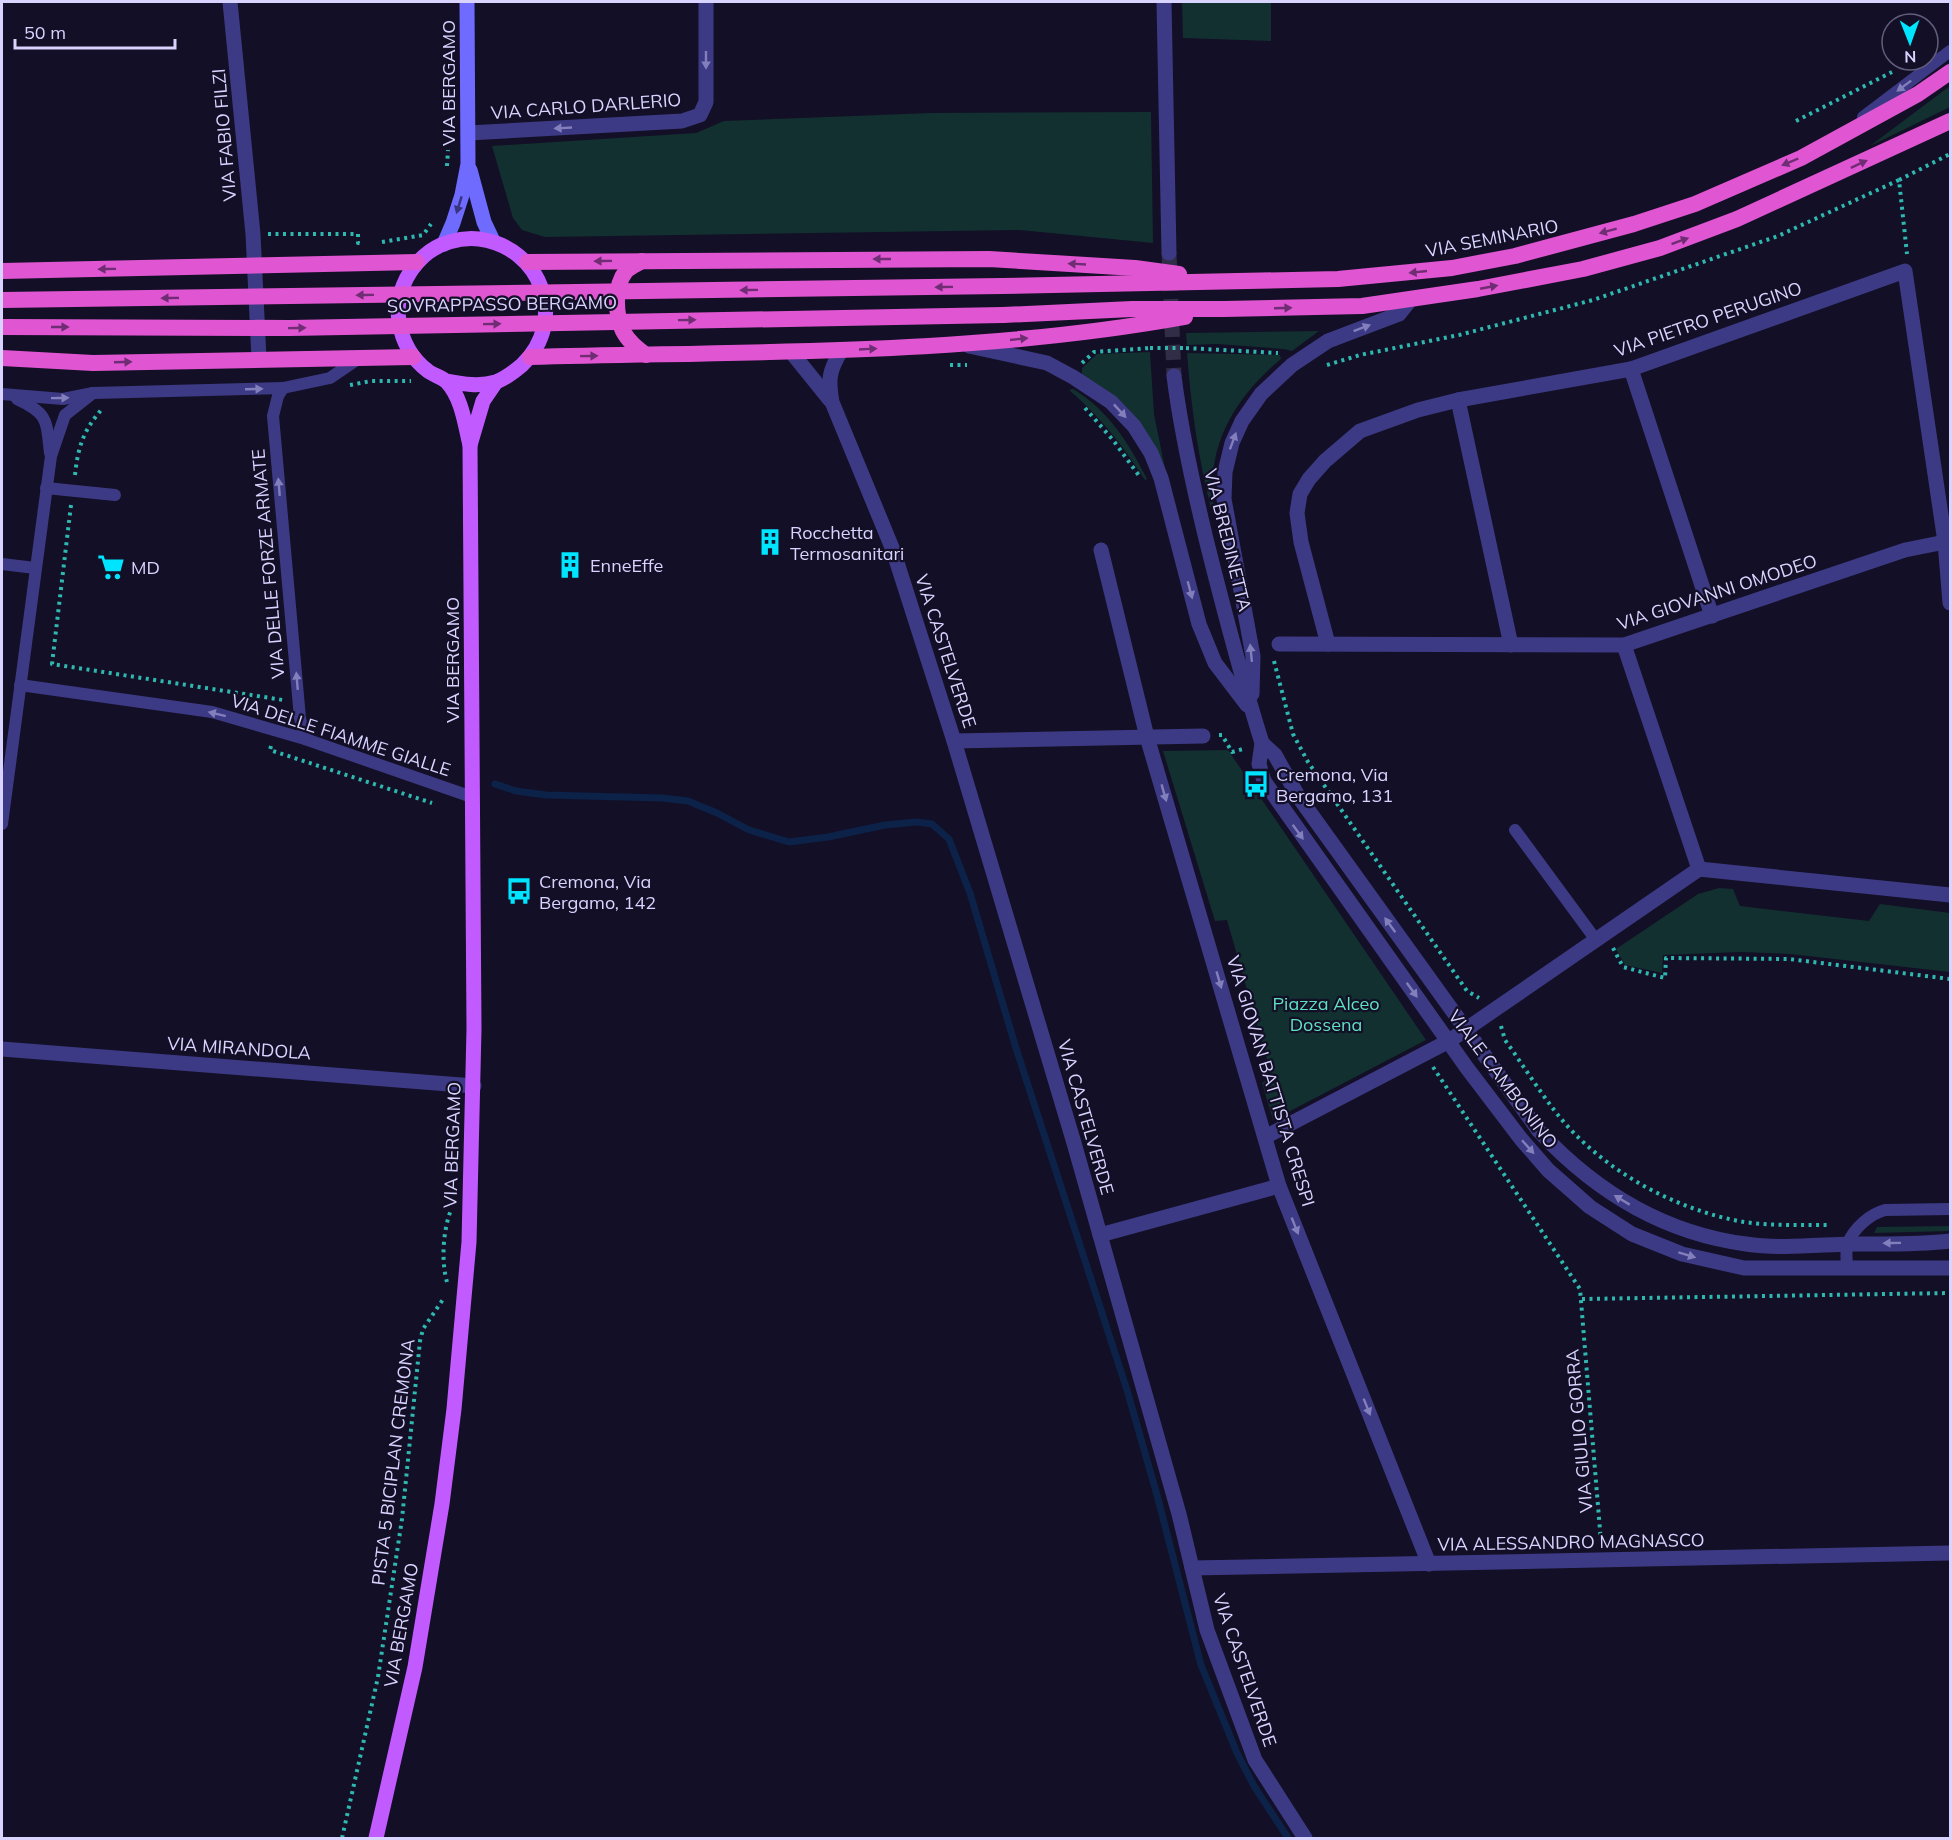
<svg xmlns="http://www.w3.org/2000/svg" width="1952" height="1840" viewBox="0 0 1952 1840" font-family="Mulish,sans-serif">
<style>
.green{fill:#12302f}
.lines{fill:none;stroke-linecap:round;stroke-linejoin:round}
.stream{stroke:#0c2248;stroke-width:7}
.tertiary-tunnel{stroke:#312d47;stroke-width:15;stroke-dasharray:15 8;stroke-linecap:butt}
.path{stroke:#2fb8b0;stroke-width:4;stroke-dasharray:3 4.5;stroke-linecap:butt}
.service{stroke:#3d3a85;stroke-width:12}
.pedestrian{stroke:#3d3a85;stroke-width:15}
.minor{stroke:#3d3a85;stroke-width:15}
.tertiary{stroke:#3d3a85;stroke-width:15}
.secondary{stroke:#6f6bff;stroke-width:15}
.primary{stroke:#c25bff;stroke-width:15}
.trunk{stroke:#e055d1;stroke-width:16}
.path-bridge{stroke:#2fb8b0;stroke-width:4;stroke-dasharray:3 4.5;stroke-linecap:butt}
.trunk-bridge{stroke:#e055d1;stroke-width:16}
.oneway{fill:#837fbc}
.oneway2{fill:#6f2e73}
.oneway3{fill:#38347d}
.labels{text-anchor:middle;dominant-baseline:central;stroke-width:4.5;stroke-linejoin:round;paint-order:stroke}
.street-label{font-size:18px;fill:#d9d4ff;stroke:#130f26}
.poi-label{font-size:18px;fill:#d9d4ff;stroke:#130f26;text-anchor:start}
.park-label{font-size:18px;fill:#5fe0c0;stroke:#130f26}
</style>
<rect width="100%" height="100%" fill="#130f26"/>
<g class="green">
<polygon points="1182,2 1271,2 1271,41 1183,38"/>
<polygon points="1950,86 1950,107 1870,146"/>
<polygon points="1151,112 1153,243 1020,230 545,237 522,230 513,218 492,146 696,133 724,121 931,113"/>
<polygon points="1319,331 1292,351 1284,349 1217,344 1187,345 1186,333"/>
<polygon points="1150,352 1154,414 1166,474 1113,399 1082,374 1082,368 1097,354"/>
<path d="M 1187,353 L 1280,355 L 1281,359 C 1235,397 1205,447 1214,508 L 1211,509 C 1198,456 1191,407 1187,353 Z"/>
<path d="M 1073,389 C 1108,410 1129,443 1147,479 L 1145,480 C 1124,447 1099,415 1069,390 Z"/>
<polygon points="1228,750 1426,1040 1273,1120 1262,1083 1272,1077 1227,920 1215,921 1163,751"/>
<polygon points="1719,888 1733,889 1740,906 1869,921 1880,904 1950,913 1950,972 1790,954 1741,952 1663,955 1662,973 1625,965 1616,949 1698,894"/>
<polygon points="1950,1226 1950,1231 1874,1233 1877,1227"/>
</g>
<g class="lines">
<polyline class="stream" points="495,784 516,791 546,795 662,798 688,801 717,813 749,830 789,842 828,837 885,825 917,822 932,824 949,839 970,893 1015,1045 1127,1390 1157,1495 1201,1665 1237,1753 1254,1786 1288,1838"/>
<polyline class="tertiary-tunnel" points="1169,253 1174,376"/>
<g class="path">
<polyline points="1796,121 1892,72"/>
<polyline points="447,166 448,150"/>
<polyline points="1899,180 1950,154"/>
<polyline points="268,234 358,234 358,243 360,243"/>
<polyline points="382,242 423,235 431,224"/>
<polyline points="1186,348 1278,353"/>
<polyline points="1082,363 1094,352 1150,348"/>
<polyline points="950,365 967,365"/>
<polyline points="1327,365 1360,355 1459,335 1593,300 1778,236 1899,180 1907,254"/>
<polyline points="350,385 371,381 411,381"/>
<polyline points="1085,408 1113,440 1140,477"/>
<path d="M 75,475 C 78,447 83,431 102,409"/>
<polyline points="71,505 52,664 283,700"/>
<polyline points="1274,661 1293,734 1308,762 1467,991 1479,998"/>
<polyline points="1219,735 1222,735 1232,752 1243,749"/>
<polyline points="271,746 270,750 432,803"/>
<polyline points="1613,948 1623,967 1665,978 1666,958 1789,959 1950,979"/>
<path d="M 1501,1026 L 1505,1040 C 1523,1065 1539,1091 1558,1115 C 1602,1170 1675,1210 1744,1222 C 1773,1226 1802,1225 1831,1225"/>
<polyline points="1433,1067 1580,1289 1601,1542"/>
<path d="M 447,1282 C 441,1261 443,1230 451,1210"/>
<polyline points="1582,1299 1950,1293"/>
<polyline points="342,1838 378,1677 402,1519 420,1341 423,1329 444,1298"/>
</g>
<g class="service">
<polyline points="1863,117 1950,51"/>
<polyline points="283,388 278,396 273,416 300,718 305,739"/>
<polyline points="2,394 63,399 93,393 283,388 330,378 358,359"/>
<path d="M 17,399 C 49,414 46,420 50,453"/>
<polyline points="46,488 115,495"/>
<polyline points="2,564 35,568"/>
<polyline points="20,685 212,712 305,739 472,797"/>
<polyline points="2,824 51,456 65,415 93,393"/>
<polyline points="1515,830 1596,940"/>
<path d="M 1847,1268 C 1847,1260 1845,1250 1848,1243 C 1854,1228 1870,1214 1885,1210 L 1950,1209"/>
</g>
<polyline class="pedestrian" points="1265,1137 1449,1041"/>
<g class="minor">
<polyline points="468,133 682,121 700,115 706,102 706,2"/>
<path d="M 841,351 C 829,371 828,379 832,402 L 893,550 L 954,741 L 1074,1143 L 1179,1514 L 1207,1630 L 1255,1760 L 1305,1838"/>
<polyline points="792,353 830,400"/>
<polyline points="1631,369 1712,616"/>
<polyline points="1458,400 1511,645"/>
<polyline points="1101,550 1147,737 1279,1186 1429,1564"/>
<polyline points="1279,644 1624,645 1905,550 1945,542"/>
<polyline points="1328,644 1301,542 1297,513 1300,494 1309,479 1325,461 1360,431 1418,410 1458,400 1631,369 1905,271 1945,542 1950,603"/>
<polyline points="1624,645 1699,869"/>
<polyline points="954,741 1203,736"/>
<polyline points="1449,1041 1699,869 1950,895"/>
<polyline points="2,1049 474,1086"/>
<polyline points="1100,1235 1279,1186"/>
<polyline points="1192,1568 1950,1553"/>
</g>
<g class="tertiary">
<polyline points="230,2 253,234 259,359"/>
<polyline points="1164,2 1169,253"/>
<polyline points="969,346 1047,363 1073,377 1111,402 1134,426 1151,453 1161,478 1199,624 1215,663 1247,705"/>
<path d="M 1174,376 C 1181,432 1193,485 1206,539 C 1223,607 1241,676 1262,743 L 1259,764 L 1264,781 L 1467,1068 L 1521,1139 L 1548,1170 L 1590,1207 L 1632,1234 L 1682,1254 L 1744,1268 L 1950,1268"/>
<polyline points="1252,694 1253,656 1224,499 1225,472 1232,443 1242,421 1261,394 1292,365 1328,341 1399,314 1411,299"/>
<path d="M 1262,743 L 1275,755 L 1298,796 L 1539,1131 C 1595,1191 1662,1233 1746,1244 C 1780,1249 1816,1245 1850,1244 C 1884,1244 1918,1245 1950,1241"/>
</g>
<g class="secondary">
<polyline points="470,170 484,222 493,241"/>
<polyline points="444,244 453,223 462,195 468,164 467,2"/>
</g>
<g class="primary">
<polyline points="470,445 483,401 496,382"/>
<path d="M 376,1838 L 415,1667 L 442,1504 L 454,1409 L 469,1242 L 474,1029 L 470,445 C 465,425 462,398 447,382 C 442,377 433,375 428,371 C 412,359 402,341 399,321 C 395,297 406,272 424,256 C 438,243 460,237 479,239 C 541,247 569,320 522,365 C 515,371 506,378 496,382 C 479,387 463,384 447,381"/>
</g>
<g class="trunk">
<path d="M 642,261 C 637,264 630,267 626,271 C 614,286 615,314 623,331 C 628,341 637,348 646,355"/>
<polyline points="527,262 989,259 1135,268 1179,274"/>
<polyline points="2,271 417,262"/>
<polyline points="1002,286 1338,279 1452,268 1515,256 1634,224 1695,204 1801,158 1918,94 1950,72"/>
<polyline points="1003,315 1132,309 1224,309 1362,306 1478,289 1583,269 1660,248 1737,219 1950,121"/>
<path d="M 530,357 C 749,351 969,356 1185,317"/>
<polyline points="2,358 93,363 413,357"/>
</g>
<polyline class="path-bridge" points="1150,348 1186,348"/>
<g class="trunk-bridge">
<polyline points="2,300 1002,286"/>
<polyline points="2,327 290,328 1003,315"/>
</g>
</g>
<defs><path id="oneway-solid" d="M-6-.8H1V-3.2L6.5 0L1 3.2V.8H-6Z" transform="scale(1.5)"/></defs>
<g class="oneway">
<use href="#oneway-solid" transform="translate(706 60) rotate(90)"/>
<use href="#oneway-solid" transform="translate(1904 86) rotate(143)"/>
<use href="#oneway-solid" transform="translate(563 128) rotate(177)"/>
<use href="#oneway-solid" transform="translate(1362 328) rotate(-21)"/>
<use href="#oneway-solid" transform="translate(254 389) rotate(-2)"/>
<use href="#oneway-solid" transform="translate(60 398) rotate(-1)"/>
<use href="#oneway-solid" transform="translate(1120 411) rotate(47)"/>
<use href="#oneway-solid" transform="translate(1233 441) rotate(-70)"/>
<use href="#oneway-solid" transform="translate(279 487) rotate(-95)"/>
<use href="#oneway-solid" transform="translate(1190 590) rotate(75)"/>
<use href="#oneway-solid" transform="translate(1251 653) rotate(-96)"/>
<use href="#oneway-solid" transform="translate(297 681) rotate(-95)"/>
<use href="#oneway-solid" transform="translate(217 714) rotate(-166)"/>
<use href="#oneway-solid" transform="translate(1164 793) rotate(74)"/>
<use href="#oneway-solid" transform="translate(1298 832) rotate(54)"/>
<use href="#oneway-solid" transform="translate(1390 925) rotate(-126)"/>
<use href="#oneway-solid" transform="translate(1219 980) rotate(74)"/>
<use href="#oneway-solid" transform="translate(1412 990) rotate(54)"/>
<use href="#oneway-solid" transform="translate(1528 1147) rotate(48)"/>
<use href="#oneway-solid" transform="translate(1622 1200) rotate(-149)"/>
<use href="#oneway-solid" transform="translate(1295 1226) rotate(68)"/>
<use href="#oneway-solid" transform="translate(1892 1243) rotate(179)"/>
<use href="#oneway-solid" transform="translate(1687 1255) rotate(17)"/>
<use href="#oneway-solid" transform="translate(1367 1407) rotate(68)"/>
</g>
<g class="oneway2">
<use href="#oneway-solid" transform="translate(1790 162) rotate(157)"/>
<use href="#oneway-solid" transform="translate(1859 164) rotate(-25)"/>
<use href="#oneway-solid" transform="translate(1608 231) rotate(165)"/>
<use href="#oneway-solid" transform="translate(1680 241) rotate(-20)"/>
<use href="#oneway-solid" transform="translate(882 259) rotate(180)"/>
<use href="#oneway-solid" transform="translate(603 261) rotate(179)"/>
<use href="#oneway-solid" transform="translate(1077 264) rotate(-177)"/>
<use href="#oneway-solid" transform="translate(107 269) rotate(179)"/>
<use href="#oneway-solid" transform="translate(1418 272) rotate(174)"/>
<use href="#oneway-solid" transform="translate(944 287) rotate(179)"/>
<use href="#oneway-solid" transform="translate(1489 287) rotate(-11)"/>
<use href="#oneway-solid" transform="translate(749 290) rotate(179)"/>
<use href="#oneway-solid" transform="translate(365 295) rotate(179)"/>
<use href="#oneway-solid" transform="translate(170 298) rotate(179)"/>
<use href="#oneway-solid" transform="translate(1283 308) rotate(-2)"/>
<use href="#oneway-solid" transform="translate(687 320) rotate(-1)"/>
<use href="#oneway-solid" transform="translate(492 324) rotate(-1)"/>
<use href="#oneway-solid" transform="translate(60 327)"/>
<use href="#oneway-solid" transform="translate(297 328) rotate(-1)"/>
<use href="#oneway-solid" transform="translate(1019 339) rotate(-6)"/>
<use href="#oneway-solid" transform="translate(868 349) rotate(-3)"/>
<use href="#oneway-solid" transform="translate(589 356) rotate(-1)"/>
<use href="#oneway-solid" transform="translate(123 362) rotate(-2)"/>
</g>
<use class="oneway3" href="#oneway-solid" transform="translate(459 205) rotate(107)"/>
<defs>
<symbol id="building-bare" viewBox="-9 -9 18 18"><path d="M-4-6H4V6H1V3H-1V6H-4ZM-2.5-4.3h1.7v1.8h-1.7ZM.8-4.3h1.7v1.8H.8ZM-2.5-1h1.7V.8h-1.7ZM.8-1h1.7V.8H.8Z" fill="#00e5ff" stroke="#130f26" stroke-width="2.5" paint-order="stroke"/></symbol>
<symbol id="supermarket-bare" viewBox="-9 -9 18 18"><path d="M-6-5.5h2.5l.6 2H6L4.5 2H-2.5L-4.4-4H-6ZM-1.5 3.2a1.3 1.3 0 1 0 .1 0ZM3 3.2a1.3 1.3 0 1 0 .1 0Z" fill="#00e5ff" stroke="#130f26" stroke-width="2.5" paint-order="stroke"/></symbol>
<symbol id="bus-bare" viewBox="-9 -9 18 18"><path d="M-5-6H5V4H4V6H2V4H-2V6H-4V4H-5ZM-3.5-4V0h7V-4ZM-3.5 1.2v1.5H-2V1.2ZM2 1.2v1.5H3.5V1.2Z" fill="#00e5ff" stroke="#130f26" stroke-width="2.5" paint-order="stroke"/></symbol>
</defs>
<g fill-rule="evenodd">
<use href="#building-bare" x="751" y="523" width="38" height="38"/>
<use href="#building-bare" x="551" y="546" width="38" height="38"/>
<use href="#supermarket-bare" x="92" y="548" width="38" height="38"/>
<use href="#bus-bare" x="1237" y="765" width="38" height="38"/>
<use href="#bus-bare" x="500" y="872" width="38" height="38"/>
</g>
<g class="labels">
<g class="street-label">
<text transform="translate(448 83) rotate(-90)">VIA BERGAMO</text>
<text transform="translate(586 106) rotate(-4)">VIA CARLO DARLERIO</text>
<text transform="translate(224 135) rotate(-95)">VIA FABIO FILZI</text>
<text transform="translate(1492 238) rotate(-11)">VIA SEMINARIO</text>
<text transform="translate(502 304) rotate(-1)">SOVRAPPASSO BERGAMO</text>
<text transform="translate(1708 319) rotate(-19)">VIA PIETRO PERUGINO</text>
<text transform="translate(1228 540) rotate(76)">VIA BREDINETTA</text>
<text transform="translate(268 564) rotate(-95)">VIA DELLE FORZE ARMATE</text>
<text transform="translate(1717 592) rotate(-18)">VIA GIOVANNI OMODEO</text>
<text transform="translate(946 651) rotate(72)">VIA CASTELVERDE</text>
<text transform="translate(452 660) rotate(-90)">VIA BERGAMO</text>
<text transform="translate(341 735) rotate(18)">VIA DELLE FIAMME GIALLE</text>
<text transform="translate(239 1048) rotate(4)">VIA MIRANDOLA</text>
<text transform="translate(1503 1079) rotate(53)">VIALE CAMBONINO</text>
<text transform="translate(1271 1081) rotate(73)">VIA GIOVAN BATTISTA CRESPI</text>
<text transform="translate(1086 1117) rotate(74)">VIA CASTELVERDE</text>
<text transform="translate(452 1145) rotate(-88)">VIA BERGAMO</text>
<text transform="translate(1579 1431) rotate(-95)">VIA GIULIO GORRA</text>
<text transform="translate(393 1462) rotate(-83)">PISTA 5 BICIPLAN CREMONA</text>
<text transform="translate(1571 1542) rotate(-1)">VIA ALESSANDRO MAGNASCO</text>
<text transform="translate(401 1625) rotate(-80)">VIA BERGAMO</text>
<text transform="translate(1245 1670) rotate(71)">VIA CASTELVERDE</text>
</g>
<g class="poi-label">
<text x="790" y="532">Rocchetta<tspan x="790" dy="21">Termosanitari</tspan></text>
<text x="590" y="565">EnneEffe</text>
<text x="131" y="567">MD</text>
<text x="1276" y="774">Cremona, Via<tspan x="1276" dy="21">Bergamo, 131</tspan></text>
<text x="539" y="881">Cremona, Via<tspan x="539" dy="21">Bergamo, 142</tspan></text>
</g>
<g class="park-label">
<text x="1326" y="1003">Piazza Alceo<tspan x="1326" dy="21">Dossena</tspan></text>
</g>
</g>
<rect width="1952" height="1840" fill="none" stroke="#d9d4ff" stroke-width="6"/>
<g transform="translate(1910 42) rotate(179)"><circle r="28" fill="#130f26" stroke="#625e7d" stroke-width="1.5"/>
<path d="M0-4.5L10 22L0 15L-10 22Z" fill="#00e5ff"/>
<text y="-9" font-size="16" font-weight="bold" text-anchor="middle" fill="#d9d4ff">N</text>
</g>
<path d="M15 39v9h160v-9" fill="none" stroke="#d9d4ff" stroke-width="3"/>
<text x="24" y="39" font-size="18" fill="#d9d4ff" stroke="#130f26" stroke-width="4.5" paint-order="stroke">50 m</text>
</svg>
